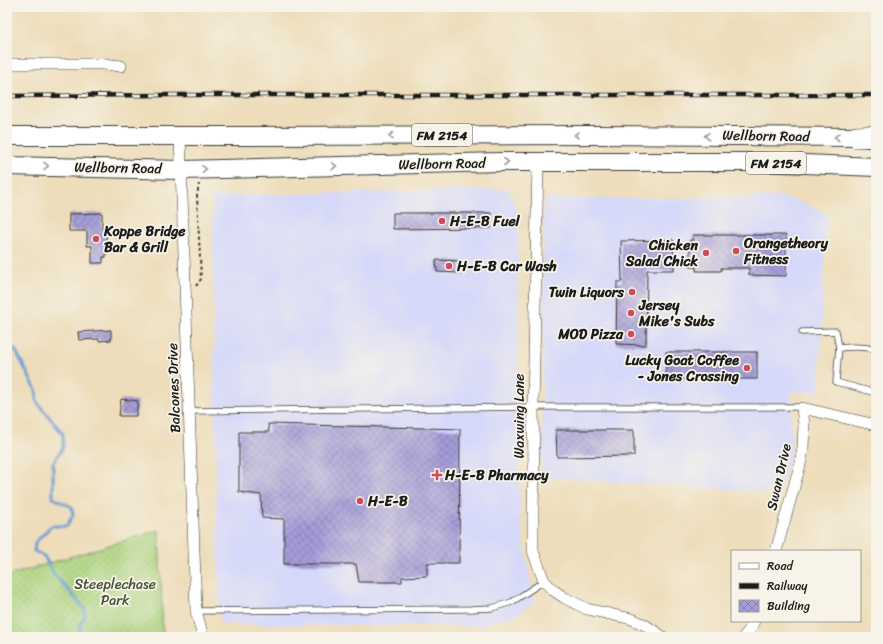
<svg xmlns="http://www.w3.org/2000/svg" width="883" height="644" viewBox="0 0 883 644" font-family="Sriracha,sans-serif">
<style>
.built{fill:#d5d8f9}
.grass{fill:url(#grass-dots);stroke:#64784d}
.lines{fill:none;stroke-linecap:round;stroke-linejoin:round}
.stream{stroke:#6d9dd6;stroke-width:3}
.building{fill:url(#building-cross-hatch)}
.lane-casing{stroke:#3b3934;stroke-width:7}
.street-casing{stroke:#3b3934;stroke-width:12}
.primary-casing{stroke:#3b3934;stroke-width:20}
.highway-casing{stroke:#3b3934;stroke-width:22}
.path{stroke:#3b3934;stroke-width:2;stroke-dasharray:3 3;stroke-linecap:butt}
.lane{stroke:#fff;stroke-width:5.5}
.street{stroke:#fff;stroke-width:11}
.primary{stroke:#fff;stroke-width:18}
.highway{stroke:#fff;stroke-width:21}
.rail-casing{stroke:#1c1c1c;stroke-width:4.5}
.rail{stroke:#f7f3e8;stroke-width:3;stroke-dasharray:9;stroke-linecap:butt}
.oneway{stroke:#999}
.poi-dot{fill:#d1495b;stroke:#f7f3e8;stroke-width:1.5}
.labels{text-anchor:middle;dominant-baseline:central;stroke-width:3.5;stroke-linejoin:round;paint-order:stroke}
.shield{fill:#f7f3e8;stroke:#5e5c59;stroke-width:1}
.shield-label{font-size:13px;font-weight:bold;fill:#1c1c1c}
.street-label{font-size:14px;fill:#1c1c1c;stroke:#f7f3e8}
.poi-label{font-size:14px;font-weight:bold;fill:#1c1c1c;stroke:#f7f3e8;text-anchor:start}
.park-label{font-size:14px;fill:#475339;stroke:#f7f3e8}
</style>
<defs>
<pattern id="grass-dots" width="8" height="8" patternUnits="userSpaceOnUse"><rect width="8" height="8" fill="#abd37e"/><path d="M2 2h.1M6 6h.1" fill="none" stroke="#93b56c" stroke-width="1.8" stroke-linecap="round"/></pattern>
<pattern id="building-cross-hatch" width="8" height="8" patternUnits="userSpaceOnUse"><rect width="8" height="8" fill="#a59dd9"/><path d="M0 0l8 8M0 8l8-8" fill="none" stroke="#867faf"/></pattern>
</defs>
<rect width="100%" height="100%" fill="#f7f3e8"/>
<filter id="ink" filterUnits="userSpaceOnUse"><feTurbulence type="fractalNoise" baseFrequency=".025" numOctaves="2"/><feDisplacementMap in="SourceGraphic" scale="8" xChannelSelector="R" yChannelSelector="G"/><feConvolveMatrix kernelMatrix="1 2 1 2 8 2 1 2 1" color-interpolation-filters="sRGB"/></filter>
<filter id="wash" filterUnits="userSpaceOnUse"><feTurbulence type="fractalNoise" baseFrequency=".012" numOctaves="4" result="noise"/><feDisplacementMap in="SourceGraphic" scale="16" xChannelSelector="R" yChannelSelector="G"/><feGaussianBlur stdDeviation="0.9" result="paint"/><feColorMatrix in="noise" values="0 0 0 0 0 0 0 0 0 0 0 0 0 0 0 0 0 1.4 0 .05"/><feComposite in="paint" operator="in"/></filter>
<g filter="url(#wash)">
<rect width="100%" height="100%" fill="#edddba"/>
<g class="built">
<polygon points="508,189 518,213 518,429 521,525 534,602 516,615 478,626 220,624 216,492 212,196"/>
<polygon points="785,197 828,213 825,247 819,393 792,391 791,452 780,492 542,477 544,199"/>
</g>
<polygon class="grass" points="159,530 163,637 7,637 7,576"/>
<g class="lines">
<polyline class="stream" points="7,350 15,349 36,390 37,402 63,434 63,447 53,463 53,498 72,507 73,515 67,526 51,526 35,543 34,551 44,556 53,573 85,609 85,616 80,624 80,637"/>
</g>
<g id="blocks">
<g class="building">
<polygon points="102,213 102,229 106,229 106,257 103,257 103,263 92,263 92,246 87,246 87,231 69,231 69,214"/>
<polygon points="393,213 491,213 491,228 393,229"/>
<polygon points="693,235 786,235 786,276 749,275 749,268 721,268 721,271 696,271 696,267 690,267 690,240 693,240"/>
<polygon points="673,240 674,270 647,270 646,345 616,344 617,282 622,282 621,241"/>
<polygon points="436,260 461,261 460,273 437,272"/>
<polygon points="111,330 111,340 99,341 99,339 79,340 78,332"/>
<rect x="666" y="352" width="91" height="27"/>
<polygon points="121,399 138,401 136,416 119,416"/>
<polygon points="268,424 460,429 459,563 427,563 427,576 402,577 402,582 359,582 356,564 284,564 284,519 262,518 261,495 239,492 239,432 269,432"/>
<polygon points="556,430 634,430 634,456 557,457"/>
</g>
</g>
</g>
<g filter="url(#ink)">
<use href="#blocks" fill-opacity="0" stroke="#3b3934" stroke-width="1"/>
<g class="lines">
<defs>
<g id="lane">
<path d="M 802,332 L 836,331 L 839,348 C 851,347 864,346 876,350"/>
<polyline points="839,348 836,382 876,393"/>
<polyline points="190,411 533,407 798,407 802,408"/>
<polyline points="196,611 471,609 492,608 512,602 544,581"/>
</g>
<g id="street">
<polyline points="7,64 103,64 121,66"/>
<polyline points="180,136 196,611 203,637"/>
<polyline points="538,162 533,407 534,467 533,509 533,551 544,581 553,590 565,598 587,609 632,619 645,625 663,637"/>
<polyline points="776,551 800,465 803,448 804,425 802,408 876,425"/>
<polyline points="744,637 751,628 754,621"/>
</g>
<g id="primary">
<polyline points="7,136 223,136 598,135 856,137 869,138"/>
<polyline points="7,166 181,170 501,162 756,162 876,167"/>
</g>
<polyline id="highway" points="856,137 876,136"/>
</defs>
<use href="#lane" class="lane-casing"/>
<use href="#street" class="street-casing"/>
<use href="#primary" class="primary-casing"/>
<use href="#highway" class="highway-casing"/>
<polyline class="path" points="196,286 201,279 197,196 199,184"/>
<use href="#lane" class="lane"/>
<use href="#street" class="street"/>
<use href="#primary" class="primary"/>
<use href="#highway" class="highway"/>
<defs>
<polyline id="rail" points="7,96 171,95 876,95"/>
</defs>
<use href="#rail" class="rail-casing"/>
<use href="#rail" class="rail"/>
</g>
<defs><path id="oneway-chevron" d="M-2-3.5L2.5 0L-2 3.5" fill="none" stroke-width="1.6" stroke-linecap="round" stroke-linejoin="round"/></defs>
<g class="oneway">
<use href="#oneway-chevron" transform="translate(577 135) rotate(180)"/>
<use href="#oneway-chevron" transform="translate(391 136) rotate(180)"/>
<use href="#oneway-chevron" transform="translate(707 136) rotate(-179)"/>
<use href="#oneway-chevron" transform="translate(837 137) rotate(-179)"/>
<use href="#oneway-chevron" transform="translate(506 162)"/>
<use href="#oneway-chevron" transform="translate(46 166) rotate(1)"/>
<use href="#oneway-chevron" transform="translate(334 166) rotate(-1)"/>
<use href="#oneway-chevron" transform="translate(204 169) rotate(-1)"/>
</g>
</g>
<g class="poi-dot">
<circle cx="442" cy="221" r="4"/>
<circle cx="96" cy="239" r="4"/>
<circle cx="736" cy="251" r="4"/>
<circle cx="706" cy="253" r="4"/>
<circle cx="449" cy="266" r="4"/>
<circle cx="632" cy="292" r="4"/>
<circle cx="631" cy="313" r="4"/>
<circle cx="631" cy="334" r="4"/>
<circle cx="747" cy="368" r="4"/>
<path d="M435 469h4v4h4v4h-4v4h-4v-4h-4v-4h4z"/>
<circle cx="360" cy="501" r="4"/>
</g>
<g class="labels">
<g class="shield">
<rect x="412" y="124" width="60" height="22" rx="3"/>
<rect x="746" y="152" width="60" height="22" rx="3"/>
</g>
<g class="shield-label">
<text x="442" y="135">FM 2154</text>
<text x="776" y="163">FM 2154</text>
</g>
<g class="street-label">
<text transform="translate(766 136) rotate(1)">Wellborn Road</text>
<text transform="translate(442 164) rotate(-1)">Wellborn Road</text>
<text transform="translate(118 168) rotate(1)">Wellborn Road</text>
<text transform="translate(174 388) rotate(-92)">Balcones Drive</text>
<text transform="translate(519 416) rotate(-90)">Waxwing Lane</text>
<text transform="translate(779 477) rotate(-77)">Swan Drive</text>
</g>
<g class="poi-label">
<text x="450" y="221">H-E-B Fuel</text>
<text x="104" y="231">Koppe Bridge<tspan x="104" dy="16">Bar &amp; Grill</tspan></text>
<text x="744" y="243">Orangetheory<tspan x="744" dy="16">Fitness</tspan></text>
<text x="698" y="245" text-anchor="end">Chicken<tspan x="698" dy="16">Salad Chick</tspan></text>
<text x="457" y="266">H-E-B Car Wash</text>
<text x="624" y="292" text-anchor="end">Twin Liquors</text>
<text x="639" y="305">Jersey<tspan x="639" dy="16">Mike's Subs</tspan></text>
<text x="623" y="334" text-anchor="end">MOD Pizza</text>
<text x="739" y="360" text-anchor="end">Lucky Goat Coffee<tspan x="739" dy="16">- Jones Crossing</tspan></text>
<text x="445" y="475">H-E-B Pharmacy</text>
<text x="368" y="501">H-E-B</text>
</g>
<g class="park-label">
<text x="115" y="584">Steeplechase<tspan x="115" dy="16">Park</tspan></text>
</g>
</g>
<rect width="883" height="644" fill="none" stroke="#f7f3e8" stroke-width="24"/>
<rect x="731" y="550" width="130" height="72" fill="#f7f3e8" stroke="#9f9d96"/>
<rect x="739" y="563" width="20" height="6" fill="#ffffff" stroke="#9f9d96"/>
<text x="767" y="570" font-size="12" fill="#1c1c1c">Road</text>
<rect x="739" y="583" width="20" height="6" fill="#1c1c1c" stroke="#9f9d96"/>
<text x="767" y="590" font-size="12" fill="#1c1c1c">Railway</text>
<rect x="739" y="600" width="20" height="12" fill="url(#building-cross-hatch)" stroke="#9f9d96"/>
<text x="767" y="610" font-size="12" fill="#1c1c1c">Building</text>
</svg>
